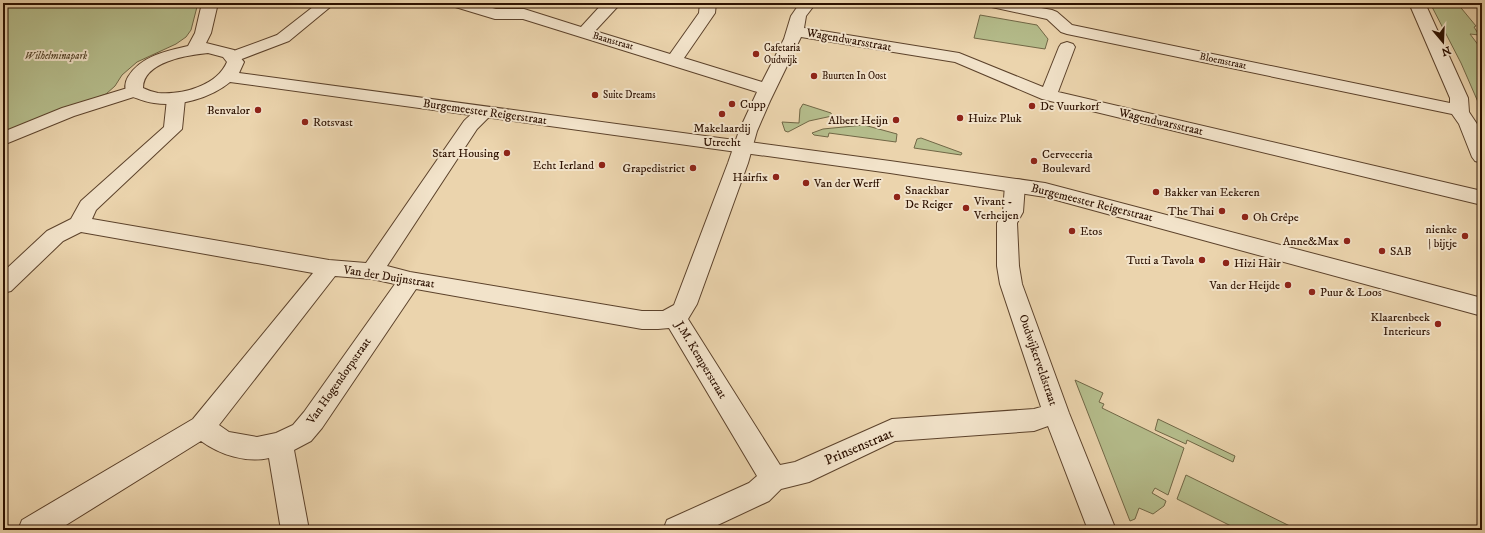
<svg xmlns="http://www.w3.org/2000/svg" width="1485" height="533" viewBox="0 0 1485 533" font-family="'IM FELL DW Pica',serif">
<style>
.green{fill:#b5bd8c;stroke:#716746}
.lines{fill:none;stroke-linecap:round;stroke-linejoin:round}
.minor-casing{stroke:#5c422b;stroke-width:2}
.tertiary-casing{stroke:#5c422b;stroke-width:2}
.minor{fill:#f2e3ca;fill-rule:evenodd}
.tertiary{fill:#f2e3ca;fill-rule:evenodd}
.poi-dot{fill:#8f2418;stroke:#f2e3ca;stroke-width:1.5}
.labels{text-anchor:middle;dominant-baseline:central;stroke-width:4;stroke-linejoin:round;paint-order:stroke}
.far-street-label{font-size:10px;fill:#2d1100;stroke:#f2e3ca}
.far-poi-label{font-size:10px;fill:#2d1100;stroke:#f2e3ca;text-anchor:start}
.far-park-label{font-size:10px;font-style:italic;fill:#56452a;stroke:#f2e3ca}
.street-label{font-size:12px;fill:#2d1100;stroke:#f2e3ca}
.poi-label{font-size:12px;fill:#2d1100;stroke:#f2e3ca;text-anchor:start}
.near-street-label{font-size:14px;fill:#2d1100;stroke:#f2e3ca}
</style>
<rect width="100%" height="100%" fill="#ebd4ad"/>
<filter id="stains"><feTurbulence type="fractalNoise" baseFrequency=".005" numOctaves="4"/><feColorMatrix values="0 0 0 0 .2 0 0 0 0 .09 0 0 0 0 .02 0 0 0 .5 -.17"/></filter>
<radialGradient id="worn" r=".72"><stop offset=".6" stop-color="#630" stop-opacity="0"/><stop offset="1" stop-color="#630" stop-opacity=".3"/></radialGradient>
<g class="green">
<polygon points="3,3 198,3 191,30 186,37 176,44 137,62 122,75 115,86 106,94 3,133"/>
<polygon points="1430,3 1457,3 1476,26 1474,27 1479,35 1470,34 1482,50 1482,103 1478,102 1461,63"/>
<polygon points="980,15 1037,25 1048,39 1045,49 974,38"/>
<polygon points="803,104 831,113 832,116 809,121 788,132 785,131 782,122 799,123 800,109"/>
<polygon points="864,125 897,134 896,142 829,133 828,137 814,135 812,133 823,129"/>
<polygon points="921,138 962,153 961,155 914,148 917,139"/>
<polygon points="1075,380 1103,393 1099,402 1104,404 1102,408 1184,448 1168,495 1155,488 1152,493 1166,501 1164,506 1153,514 1139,508 1135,519 1130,521"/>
<polygon points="1158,419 1235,456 1233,462 1187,440 1186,444 1155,430"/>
<polygon points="1186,475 1298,530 1239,530 1177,499"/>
</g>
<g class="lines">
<defs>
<g id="minor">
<polygon points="318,3 335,3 289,41 234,62 228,61 226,57 228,53 277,35"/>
<path d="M 449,3 L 474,3 L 496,9 L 524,9 L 581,27 L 603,3 L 621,3 L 595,31 L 670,54 L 699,13 L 700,3 L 716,3 L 715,13 L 684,58 L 762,82 L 784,39 L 791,16 L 800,3 L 816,3 L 806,16 L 804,28 L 959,53 L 1043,87 L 1059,47 L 1061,44 L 1067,42 L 1073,44 L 1075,47 L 1058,92 L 1482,191 L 1482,205 L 1042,99 L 955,62 L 801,37 L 770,101 L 757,131 L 748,163 L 697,304 L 688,319 L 780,465 L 795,462 L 892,419 L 1034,409 L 1041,407 L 1000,284 L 997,266 L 997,223 L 1003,212 L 1005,185 L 1008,180 L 1015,179 L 1022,180 L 1025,185 L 1023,212 L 1017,223 L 1019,266 L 1022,284 L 1069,413 L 1116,530 L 1088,530 L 1048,426 L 1034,431 L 895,441 L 809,482 L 781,489 L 769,501 L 707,530 L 663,530 L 667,520 L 749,483 L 757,476 L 669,328 L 658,329 L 642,329 L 416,289 L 322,428 L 311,441 L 294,450 L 309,530 L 281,530 L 269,458 C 246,463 220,455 201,441 L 58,530 L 18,530 L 22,520 L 193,419 L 313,273 L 81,232 L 63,241 L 11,291 L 3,293 L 3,272 L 47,231 L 71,219 L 81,201 L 164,127 L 167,99 L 170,95 L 176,94 L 182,95 L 185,99 L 182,129 L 96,210 L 92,219 L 329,260 L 366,263 L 464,121 C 473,113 479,105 491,108 L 494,112 L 477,129 L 387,266 L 410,272 L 642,311 L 663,311 L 674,305 L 728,163 L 739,131 L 757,92 L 523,19 L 495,19 L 452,6 ZM 335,276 L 372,279 L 395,284 L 304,412 L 293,425 L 276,433 L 257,437 L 229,432 L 219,425 Z"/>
<polygon points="984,3 1015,3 1052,10 1057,12 1072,25 1450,103 1450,98 1409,3 1425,3 1468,98 1469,112 1477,124 1482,135 1482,163 1475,161 1472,157 1459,124 1452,114 1067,34 1061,32 1047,19 987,6"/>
<polygon points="134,86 140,87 143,91 140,95 74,116 3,145 3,132 62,108"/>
</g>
<path id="tertiary" d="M 202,3 L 218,3 L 211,33 L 206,43 L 234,50 L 244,62 L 239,73 L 890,161 L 1045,183 L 1482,298 L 1482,316 L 1045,197 L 890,173 L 230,82 C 211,98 179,107 154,103 C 145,102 136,98 128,95 C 124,89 125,82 128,77 C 141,56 166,51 188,46 L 195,33 ZM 208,53 L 223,57 L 227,62 C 217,86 182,95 158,93 C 153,92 147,90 143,88 C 143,62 187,55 208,53 Z"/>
</defs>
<use href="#minor" class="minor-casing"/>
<use href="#tertiary" class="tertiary-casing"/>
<use href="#minor" class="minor"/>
<use href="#tertiary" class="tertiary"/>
</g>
<g class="poi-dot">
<circle cx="756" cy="54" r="4"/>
<circle cx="814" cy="76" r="4"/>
<circle cx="595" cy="95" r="4"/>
<circle cx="732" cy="104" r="4"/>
<circle cx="1032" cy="106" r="4"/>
<circle cx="258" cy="110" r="4"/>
<circle cx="722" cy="114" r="4"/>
<circle cx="960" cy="118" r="4"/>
<circle cx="896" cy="120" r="4"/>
<circle cx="305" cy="122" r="4"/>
<circle cx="507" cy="153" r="4"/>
<circle cx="1034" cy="161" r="4"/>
<circle cx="602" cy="165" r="4"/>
<circle cx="693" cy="168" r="4"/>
<circle cx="776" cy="177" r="4"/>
<circle cx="806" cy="183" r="4"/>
<circle cx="1156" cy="192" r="4"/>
<circle cx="897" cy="197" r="4"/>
<circle cx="966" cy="208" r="4"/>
<circle cx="1222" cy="211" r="4"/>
<circle cx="1245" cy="217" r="4"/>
<circle cx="1072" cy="231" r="4"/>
<circle cx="1465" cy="236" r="4"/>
<circle cx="1347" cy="241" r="4"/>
<circle cx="1382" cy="251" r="4"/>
<circle cx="1202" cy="260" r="4"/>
<circle cx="1226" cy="263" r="4"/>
<circle cx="1288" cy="285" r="4"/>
<circle cx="1312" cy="292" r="4"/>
<circle cx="1438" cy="324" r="4"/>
</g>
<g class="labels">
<g class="far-street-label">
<text transform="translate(613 41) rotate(16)">Baanstraat</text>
<text transform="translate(1223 61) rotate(12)">Bloemstraat</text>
</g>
<g class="far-poi-label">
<text x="764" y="48">Cafetaria<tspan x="764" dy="12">Oudwijk</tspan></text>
<text x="822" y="76">Buurten In Oost</text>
<text x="603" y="95">Suite Dreams</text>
</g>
<g class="far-park-label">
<text x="56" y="56">Wilhelminapark</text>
</g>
<g class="street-label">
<text transform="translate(849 40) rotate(10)">Wagendwarsstraat</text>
<text transform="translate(485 112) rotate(8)">Burgemeester Reigerstraat</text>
<text transform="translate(1161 122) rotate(13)">Wagendwarsstraat</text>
<text transform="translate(1092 203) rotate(14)">Burgemeester Reigerstraat</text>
<text transform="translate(389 277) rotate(9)">Van der Duijnstraat</text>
<text transform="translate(701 360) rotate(59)">J.M. Kemperstraat</text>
<text transform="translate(1038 360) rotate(71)">Oudwijkerveldstraat</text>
<text transform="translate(339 381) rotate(-55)">Van Hogendorpstraat</text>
</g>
<g class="poi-label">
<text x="740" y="104">Cupp</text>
<text x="1040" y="106">De Vuurkorf</text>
<text x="250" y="110" text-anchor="end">Benvalor</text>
<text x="968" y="118">Huize Pluk</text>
<text x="888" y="120" text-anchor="end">Albert Heijn</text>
<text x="313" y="122">Rotsvast</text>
<text x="722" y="128" text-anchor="middle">Makelaardij<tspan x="722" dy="14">Utrecht</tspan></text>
<text x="499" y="153" text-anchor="end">Start Housing</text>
<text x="1042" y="154">Cerveceria<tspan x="1042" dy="14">Boulevard</tspan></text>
<text x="594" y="165" text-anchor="end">Echt Ierland</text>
<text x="685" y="168" text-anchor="end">Grapedistrict</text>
<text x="768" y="177" text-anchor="end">Hairfix</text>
<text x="814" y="183">Van der Werff</text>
<text x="905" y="190">Snackbar<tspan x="905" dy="14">De Reiger</tspan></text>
<text x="1164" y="192">Bakker van Eekeren</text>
<text x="974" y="201">Vivant -<tspan x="974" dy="14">Verheijen</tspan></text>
<text x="1214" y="211" text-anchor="end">The Thai</text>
<text x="1253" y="217">Oh Crêpe</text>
<text x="1457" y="229" text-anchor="end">nienke<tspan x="1457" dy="14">| bijtje</tspan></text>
<text x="1080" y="231">Etos</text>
<text x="1339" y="241" text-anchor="end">Anne&amp;Max</text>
<text x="1390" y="251">SAB</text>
<text x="1194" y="260" text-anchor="end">Tutti a Tavola</text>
<text x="1234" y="263">Hizi Hair</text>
<text x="1280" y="285" text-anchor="end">Van der Heijde</text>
<text x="1320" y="292">Puur &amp; Loos</text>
<text x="1430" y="317" text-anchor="end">Klaarenbeek<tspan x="1430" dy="14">Interieurs</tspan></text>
</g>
<g class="near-street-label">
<text transform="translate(859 447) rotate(-23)">Prinsenstraat</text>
</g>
</g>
<rect width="1485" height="533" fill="none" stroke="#ebd4ad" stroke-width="16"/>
<rect x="4" y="4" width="1477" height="525" fill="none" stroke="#2d1100" stroke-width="2"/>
<rect x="8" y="8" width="1469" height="517" fill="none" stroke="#2d1100"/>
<g transform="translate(1443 42) rotate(161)" stroke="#f2e3ca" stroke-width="3" paint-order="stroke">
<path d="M0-3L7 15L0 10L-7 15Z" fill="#2d1100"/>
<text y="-6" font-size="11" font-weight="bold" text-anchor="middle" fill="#2d1100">N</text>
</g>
<rect width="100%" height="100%" filter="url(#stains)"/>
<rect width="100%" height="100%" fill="url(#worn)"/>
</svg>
